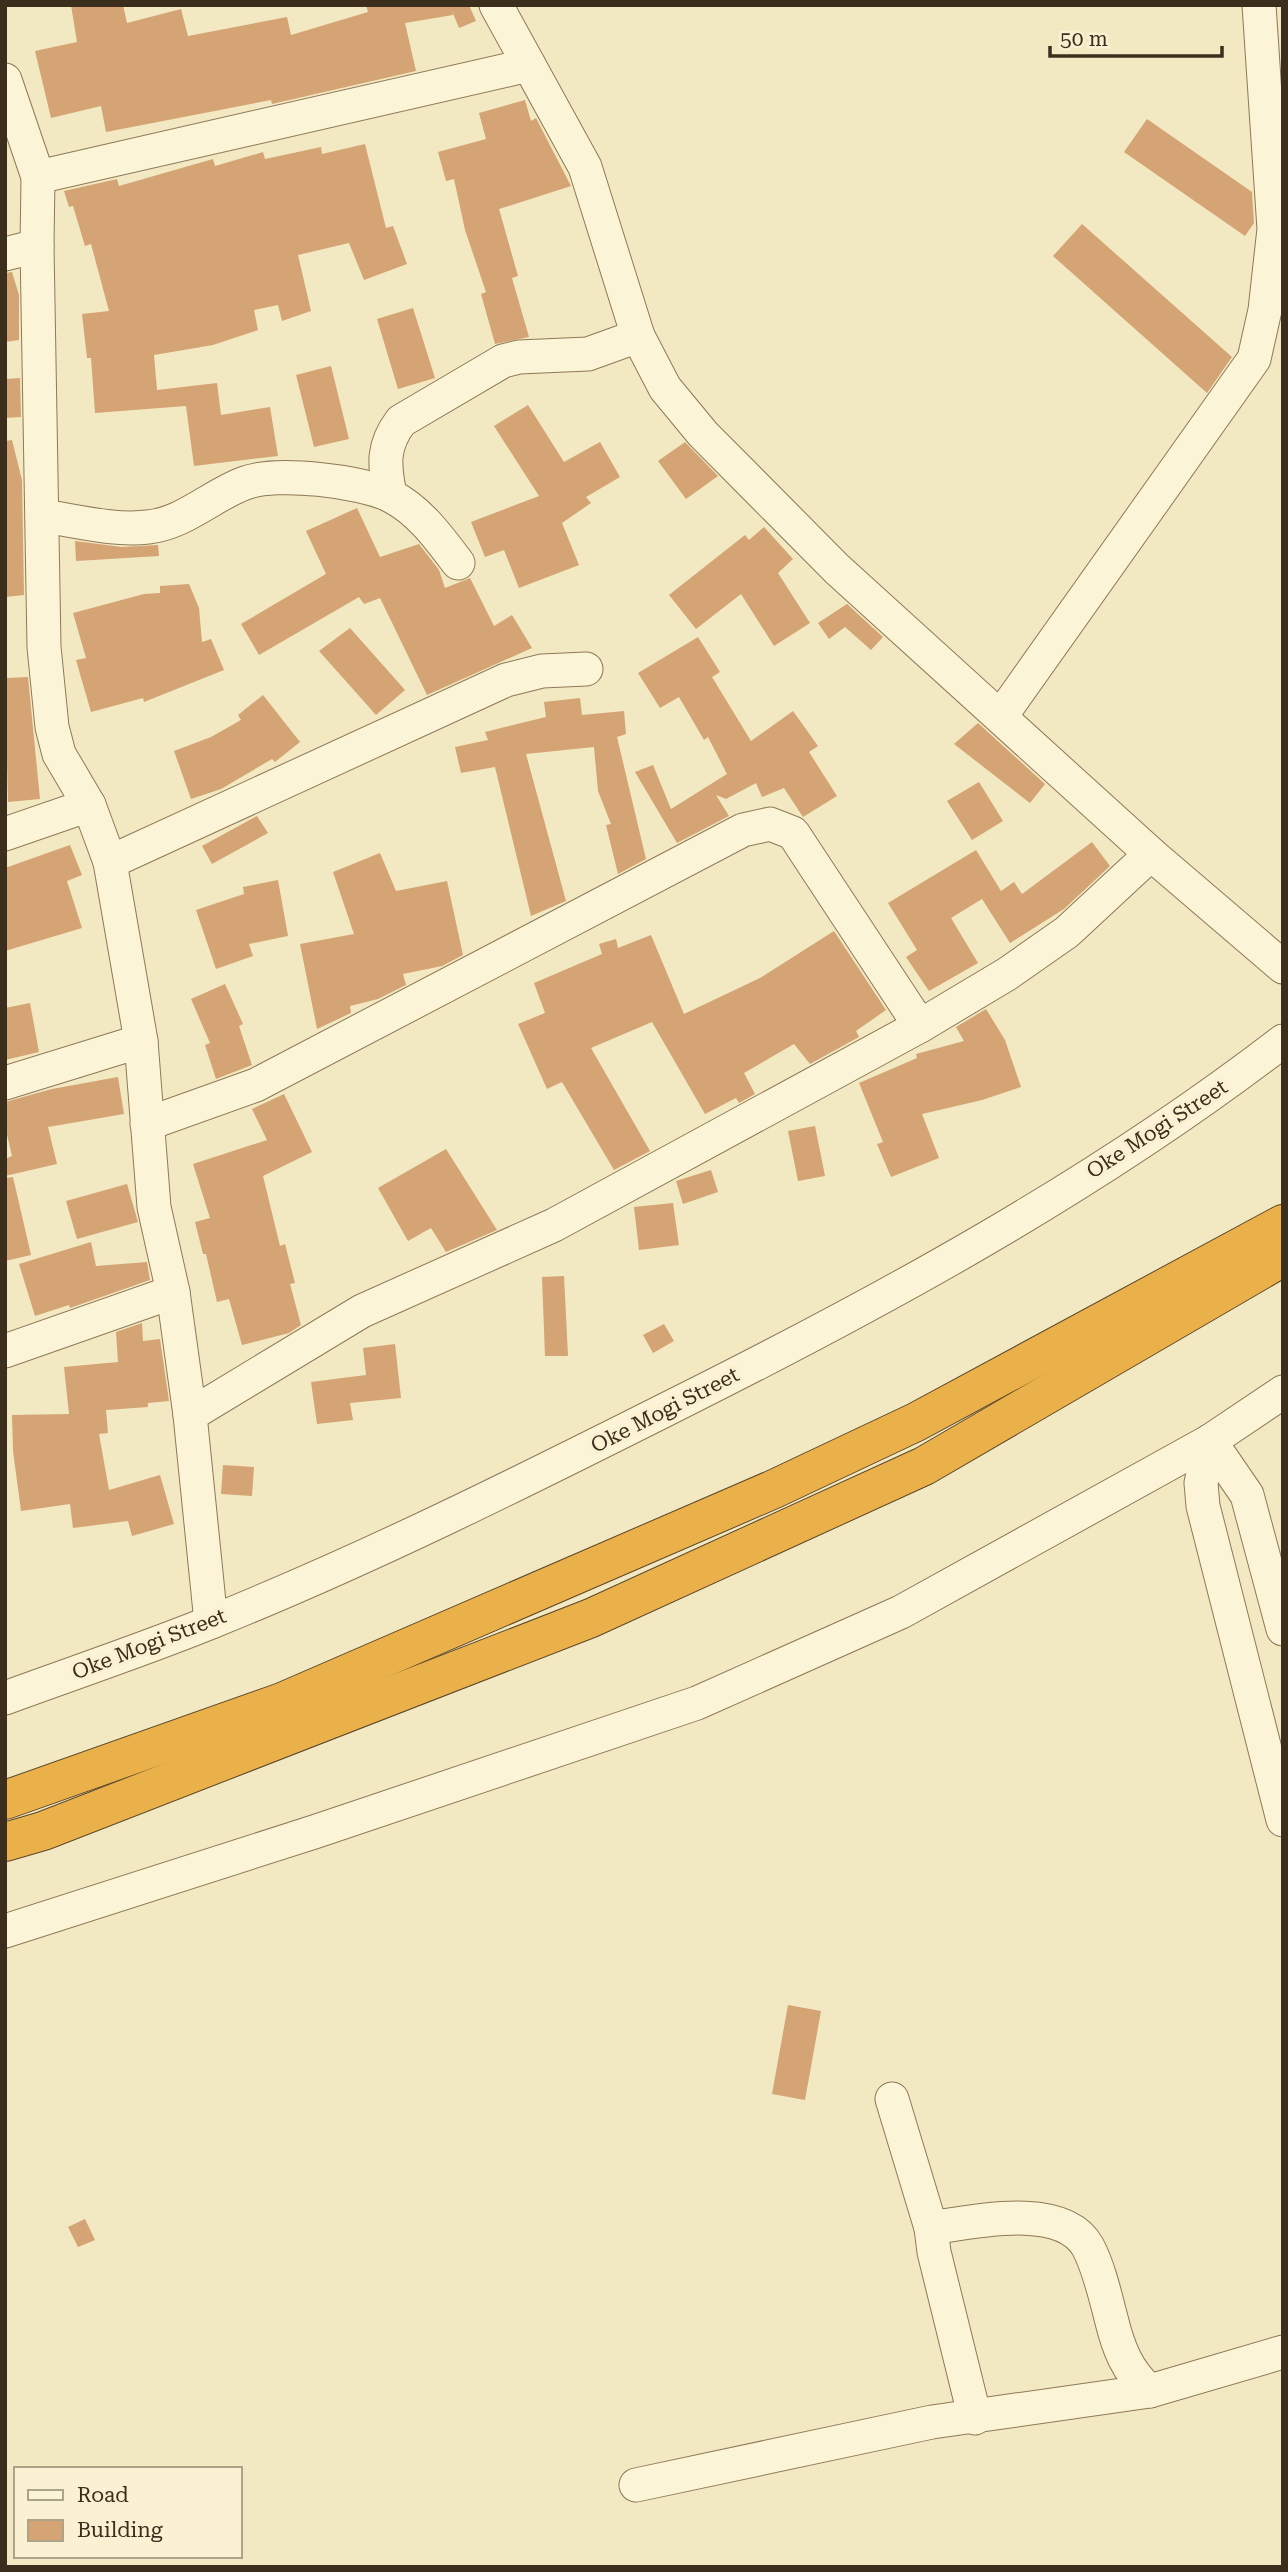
<svg xmlns="http://www.w3.org/2000/svg" width="1288" height="2572" viewBox="0 0 1288 2572" font-family="'Roboto Serif',serif">
<style>
.building{fill:#d4a474}
.lines{fill:none;stroke-linecap:round;stroke-linejoin:round}
.minor-casing{stroke:#8e7957;stroke-width:35}
.highway-casing{stroke:#5b462b;stroke-width:40}
.minor{stroke:#fcf4d6;stroke-width:33}
.highway{stroke:#eab14a;stroke-width:38}
.labels{text-anchor:middle;dominant-baseline:central;stroke-width:7;stroke-linejoin:round;paint-order:stroke}
.street-label{font-size:21px;fill:#3c2e1c;stroke:#f9f1d2}
</style>
<rect width="100%" height="100%" fill="#f2e8c1"/>
<g class="building">
<polygon points="71,5 123,5 127,23 181,9 188,36 287,17 291,35 368,12 366,5 469,5 476,21 459,28 452,11 453,15 405,23 416,71 272,104 271,100 106,132 101,106 51,118 35,51 77,42"/>
<polygon points="525,100 531,121 536,118 571,186 499,209 518,276 512,278 529,337 495,344 481,294 486,292 465,230 454,179 446,181 438,152 486,139 479,113"/>
<polygon points="1147,119 1252,192 1254,223 1245,236 1124,152"/>
<polygon points="365,144 386,228 393,226 407,264 364,280 349,243 298,255 311,311 282,321 278,305 254,310 258,330 213,345 154,355 157,390 217,383 221,415 270,407 278,456 194,466 186,406 95,413 91,358 87,358 82,314 109,311 91,244 85,246 73,206 69,207 64,191 117,179 119,186 213,159 215,166 263,152 265,159 321,147 322,154"/>
<polygon points="1082,224 1232,357 1207,393 1053,256"/>
<polygon points="12,272 19,295 19,340 5,342 5,273"/>
<polygon points="413,308 435,378 398,389 377,319"/>
<polygon points="331,366 349,439 314,447 296,375"/>
<polygon points="20,378 21,417 5,418 5,379"/>
<polygon points="528,405 564,462 600,442 620,477 586,497 591,503 562,523 579,565 519,588 504,550 485,557 471,522 539,496 494,426"/>
<polygon points="12,440 22,480 24,595 5,597 5,441"/>
<polygon points="685,442 718,476 686,499 658,461"/>
<polygon points="357,508 380,557 419,544 439,570 445,588 470,578 494,626 512,615 532,648 427,695 380,598 364,604 359,597 259,655 241,624 326,574 306,531"/>
<polygon points="764,527 793,559 778,573 810,623 774,646 741,594 696,629 669,595 745,535 749,540"/>
<polygon points="75,541 122,547 158,545 159,556 76,561"/>
<polygon points="189,584 199,608 202,642 211,639 224,670 144,702 143,698 91,712 76,660 86,658 73,613 144,594 160,593 160,586"/>
<polygon points="847,604 883,637 871,650 845,627 829,639 818,623"/>
<polygon points="350,628 405,690 376,715 319,651"/>
<polygon points="698,637 720,672 712,677 751,741 793,711 818,746 809,752 837,796 803,817 784,788 762,797 756,783 726,799 716,795 729,816 677,843 635,772 653,765 671,809 727,774 708,737 704,740 679,697 660,708 638,673"/>
<polygon points="28,677 40,799 8,802 5,678"/>
<polygon points="263,695 300,742 275,762 272,759 221,789 191,799 174,751 211,737 241,720 238,715"/>
<polygon points="580,698 582,715 624,711 626,734 617,737 646,859 618,874 606,825 611,824 598,791 594,747 526,754 566,901 531,916 495,767 461,773 455,747 488,740 485,732 546,717 544,702"/>
<polygon points="978,723 1045,784 1030,803 954,744"/>
<polygon points="979,782 1003,821 972,840 947,801"/>
<polygon points="257,816 268,833 212,864 202,846"/>
<polygon points="1092,842 1110,866 1064,909 1010,943 982,899 951,918 978,963 929,991 906,957 917,950 888,903 976,850 1001,891 1014,882 1022,894"/>
<polygon points="70,845 82,875 67,881 82,928 5,951 5,868"/>
<polygon points="380,853 396,891 447,881 463,955 442,966 403,974 406,985 378,999 350,1006 351,1013 317,1029 300,944 354,934 333,872"/>
<polygon points="278,880 288,936 249,944 253,956 216,969 196,910 244,894 243,887"/>
<polygon points="834,931 886,1010 856,1031 859,1037 810,1064 794,1044 744,1073 755,1094 739,1103 736,1098 705,1114 652,1022 591,1048 650,1151 614,1170 562,1082 547,1089 518,1024 545,1013 534,983 602,954 599,944 616,939 618,948 651,935 684,1014 760,978"/>
<polygon points="225,984 243,1024 239,1026 252,1065 216,1079 205,1045 210,1043 191,999"/>
<polygon points="30,1003 39,1052 5,1060 5,1008"/>
<polygon points="986,1009 1005,1040 1021,1087 982,1100 922,1114 939,1158 891,1177 877,1144 883,1142 859,1083 917,1058 916,1054 964,1041 956,1027"/>
<polygon points="118,1077 124,1114 48,1127 57,1164 5,1176 5,1159 12,1156 5,1126 5,1102 52,1089"/>
<polygon points="284,1094 312,1152 263,1176 280,1246 285,1244 295,1283 290,1284 301,1325 289,1333 242,1345 229,1299 217,1302 206,1254 203,1254 195,1222 210,1218 193,1164 267,1140 252,1109"/>
<polygon points="815,1126 825,1176 798,1181 788,1131"/>
<polygon points="446,1149 497,1230 446,1252 431,1228 408,1241 378,1188"/>
<polygon points="711,1170 718,1192 683,1204 676,1181"/>
<polygon points="13,1177 31,1255 5,1261 5,1178"/>
<polygon points="127,1184 138,1222 77,1239 66,1201"/>
<polygon points="673,1203 679,1245 639,1250 634,1207"/>
<polygon points="91,1242 96,1266 147,1262 150,1280 70,1308 69,1305 35,1316 19,1264"/>
<polygon points="564,1276 568,1356 545,1356 542,1277"/>
<polygon points="142,1323 143,1341 160,1339 169,1401 148,1403 148,1407 106,1410 108,1433 99,1434 109,1490 160,1475 174,1524 132,1536 128,1521 73,1528 70,1504 21,1511 13,1451 12,1415 69,1414 64,1367 118,1362 116,1332"/>
<polygon points="664,1324 674,1341 653,1353 643,1335"/>
<polygon points="395,1344 401,1398 350,1403 353,1420 317,1424 311,1382 366,1375 363,1348"/>
<polygon points="223,1465 254,1467 252,1496 221,1494"/>
<polygon points="788,2005 821,2011 805,2100 772,2094"/>
<polygon points="85,2219 95,2240 78,2247 68,2227"/>
</g>
<g class="lines">
<defs>
<g id="minor">
<polyline points="496,5 585,167 638,336 665,388 703,434 837,569 1151,854 1283,967"/>
<polyline points="5,80 38,177 37,246 44,647 52,727 59,754 89,805 110,862 141,1041 154,1207 173,1292 190,1415 211,1622"/>
<polyline points="38,177 529,65"/>
<polyline points="5,254 37,246"/>
<path d="M 390,495 C 384,465 382,446 401,421 L 503,361 L 519,357 L 588,354 L 638,336"/>
<path d="M 43,516 C 77,521 114,531 148,527 C 185,523 212,495 245,483 C 277,471 361,481 391,496 C 420,511 439,538 458,563"/>
<polyline points="1001,716 1254,359 1265,310 1274,229 1259,5"/>
<polyline points="5,834 89,805"/>
<polyline points="110,862 506,680 542,671 586,669"/>
<polyline points="5,1083 141,1041"/>
<polyline points="147,1124 256,1085 743,830 770,824 793,833 920,1026"/>
<polyline points="5,1351 173,1292"/>
<polyline points="190,1415 362,1311 554,1225 920,1026 1007,974 1067,932 1151,854"/>
<polyline points="1210,1441 1201,1483 1203,1506 1283,1820"/>
<polyline points="1210,1441 1247,1495 1283,1629"/>
<path d="M 5,1698 C 73,1673 142,1650 209,1623 C 368,1559 522,1482 675,1405 C 885,1300 1096,1185 1283,1041"/>
<polyline points="5,1931 314,1832 697,1703 901,1612 1210,1441 1283,1392"/>
<polyline points="892,2099 931,2228 934,2252 975,2418"/>
<path d="M 931,2228 C 972,2222 1063,2201 1088,2247 C 1099,2268 1105,2295 1111,2318 C 1118,2347 1127,2372 1150,2391"/>
<polyline points="636,2485 932,2422 1150,2391 1283,2352"/>
</g>
<g id="highway">
<polyline points="5,1800 282,1702 774,1489 916,1422 1283,1224"/>
<polyline points="5,1842 43,1831 591,1618 924,1466 1283,1257"/>
</g>
</defs>
<use href="#minor" class="minor-casing"/>
<use href="#highway" class="highway-casing"/>
<use href="#minor" class="minor"/>
<use href="#highway" class="highway"/>
</g>
<g class="labels">
<g class="street-label">
<text transform="translate(1157 1129) rotate(-33)">Oke Mogi Street</text>
<text transform="translate(665 1410) rotate(-27)">Oke Mogi Street</text>
<text transform="translate(149 1644) rotate(-21)">Oke Mogi Street</text>
</g>
</g>
<rect width="1288" height="2572" fill="none" stroke="#3c2e1c" stroke-width="14"/>
<rect x="14" y="2467" width="228" height="91" fill="#f9f1d2" stroke="#ada389" stroke-width="2"/>
<rect x="28" y="2490" width="35" height="10" fill="#fcf4d6" stroke="#ada389" stroke-width="2"/>
<text x="77" y="2502" font-size="21" fill="#3c2e1c">Road</text>
<rect x="28" y="2520" width="35" height="21" fill="#d4a474" stroke="#ada389" stroke-width="2"/>
<text x="77" y="2537" font-size="21" fill="#3c2e1c">Building</text>
<path d="M1050 46v10h172v-10" fill="none" stroke="#3c2e1c" stroke-width="3.5"/>
<text x="1060" y="46" font-size="21" fill="#3c2e1c" stroke="#f9f1d2" stroke-width="5" paint-order="stroke">50 m</text>
</svg>
